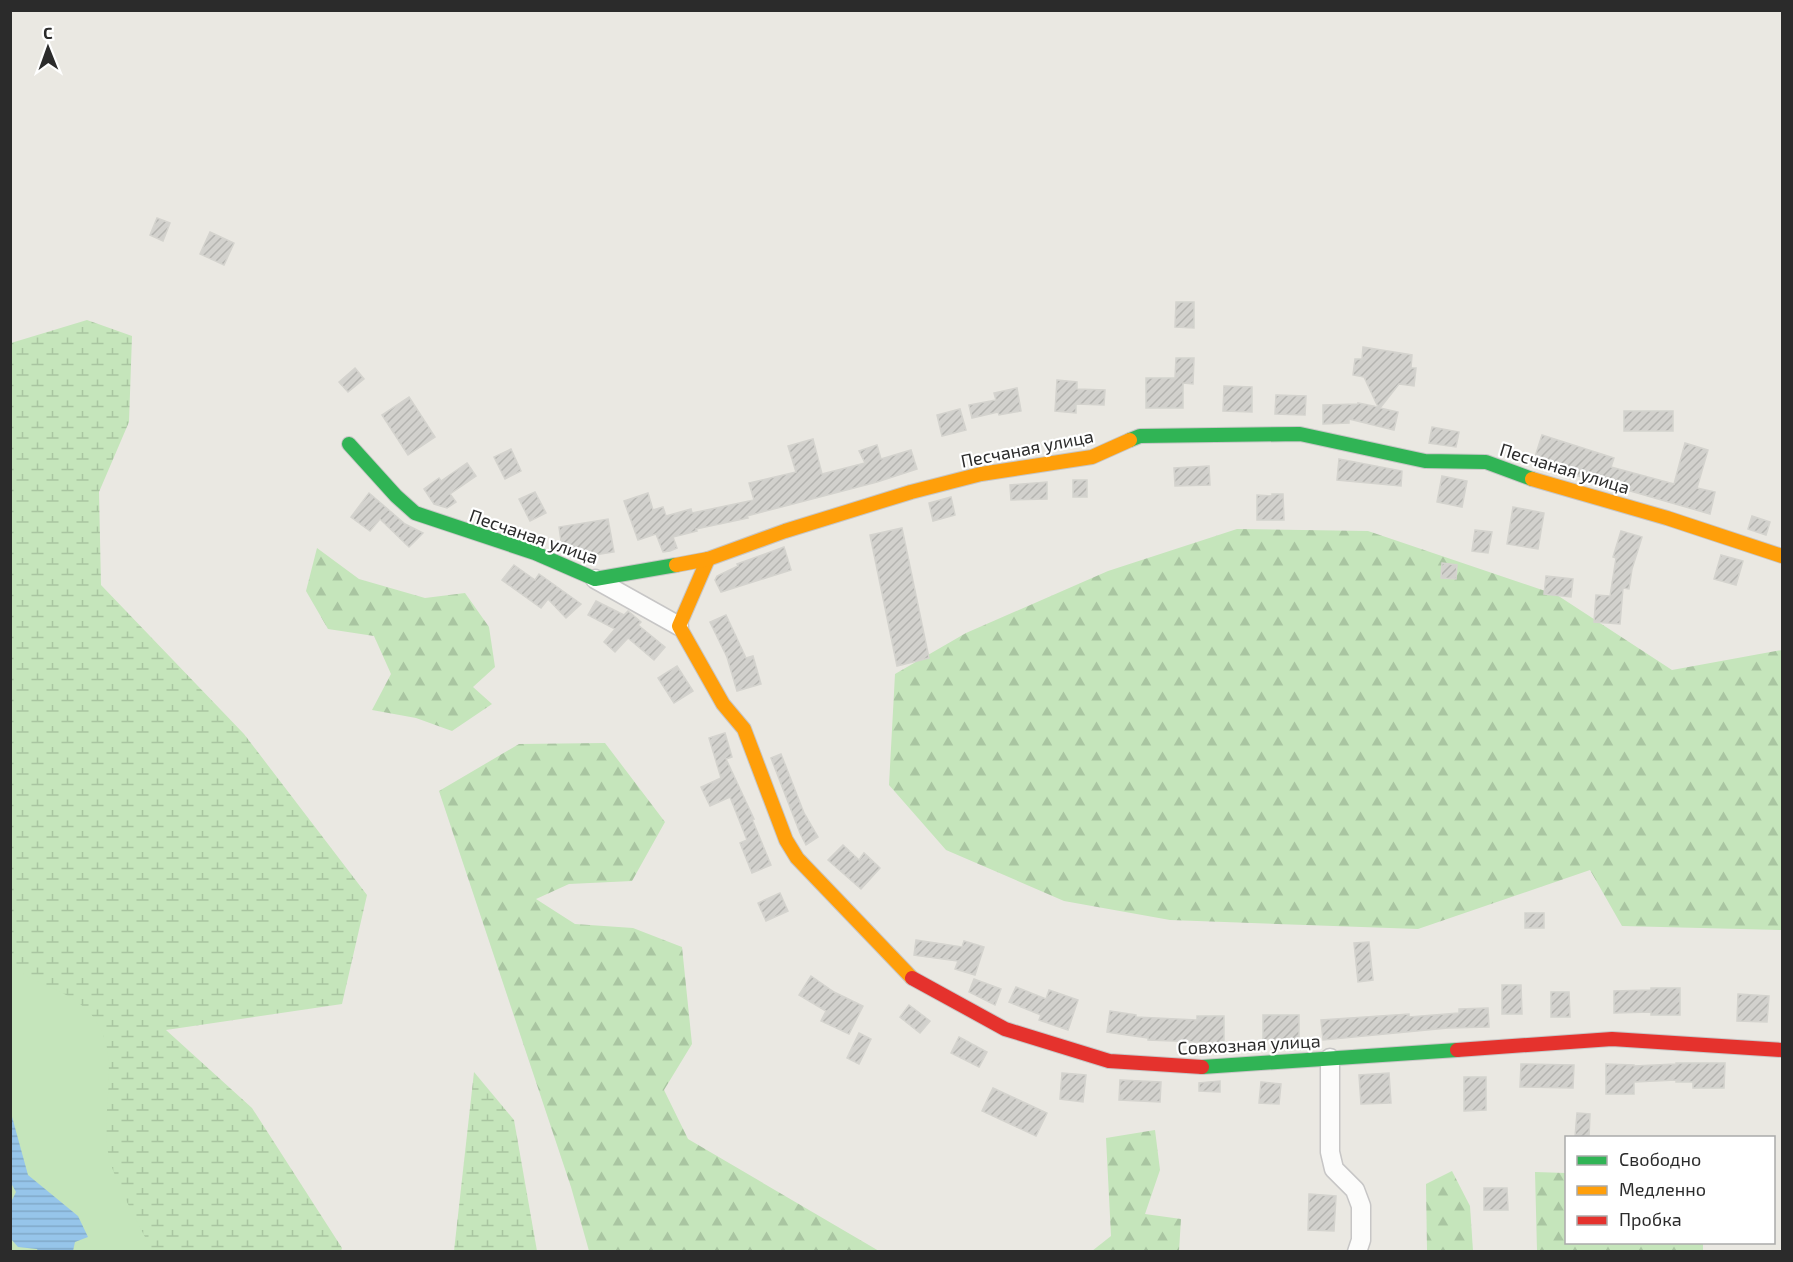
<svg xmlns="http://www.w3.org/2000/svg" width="1793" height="1262" viewBox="0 0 1793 1262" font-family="'Exo 2',sans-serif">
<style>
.forest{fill:url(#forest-firs)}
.wetland{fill:url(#wetland-marsh)}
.park{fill:#c5e5bb}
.water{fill:url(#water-rules)}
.building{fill:url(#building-hatch);stroke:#d4d3ce;stroke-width:1.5}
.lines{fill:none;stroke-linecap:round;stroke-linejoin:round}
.street-casing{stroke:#c7c6c6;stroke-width:21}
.fast-casing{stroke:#c7c6c6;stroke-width:16}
.slow-casing{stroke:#c7c6c6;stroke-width:16}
.jam-casing{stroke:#c7c6c6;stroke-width:16}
.street{stroke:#fcfcfb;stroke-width:18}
.fast{stroke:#30b455;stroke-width:14}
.slow{stroke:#ff9f0a;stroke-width:14}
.jam{stroke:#e5322d;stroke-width:14}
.labels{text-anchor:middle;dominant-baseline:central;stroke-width:4.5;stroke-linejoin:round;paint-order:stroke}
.street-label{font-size:18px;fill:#2b2b2b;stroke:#fff}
</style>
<defs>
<pattern id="forest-firs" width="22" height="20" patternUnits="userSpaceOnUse" patternTransform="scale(1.5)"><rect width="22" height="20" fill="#c5e5bb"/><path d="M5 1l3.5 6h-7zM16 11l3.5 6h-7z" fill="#a9c5a1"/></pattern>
<pattern id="wetland-marsh" width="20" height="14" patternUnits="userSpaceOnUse" patternTransform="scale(1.5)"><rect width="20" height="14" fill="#c5e5bb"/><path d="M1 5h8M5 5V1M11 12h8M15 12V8" fill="none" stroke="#a9c5a1"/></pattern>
<pattern id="water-rules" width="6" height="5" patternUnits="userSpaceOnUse" patternTransform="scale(1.5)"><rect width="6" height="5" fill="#96c5ea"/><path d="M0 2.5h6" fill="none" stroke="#81a9c9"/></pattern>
<pattern id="building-hatch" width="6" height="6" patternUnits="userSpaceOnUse" patternTransform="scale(1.5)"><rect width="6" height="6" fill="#d2d1cd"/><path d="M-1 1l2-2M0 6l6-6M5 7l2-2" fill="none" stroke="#b4b4b0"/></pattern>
</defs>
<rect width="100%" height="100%" fill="#eae8e2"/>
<g class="forest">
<polygon points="1237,529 1368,531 1557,595 1672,670 1782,650 1782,930 1622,926 1590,870 1418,929 1170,920 1064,901 946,850 889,785 895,674 966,633 1108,571"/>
<polygon points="317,548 359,579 425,598 465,593 489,627 495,667 473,687 492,704 452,731 416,718 372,710 391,674 374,636 328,629 306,591"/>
<polygon points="605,743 665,822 632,881 569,884 536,899 575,924 633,928 682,947 692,1044 664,1090 688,1139 879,1251 589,1251 571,1187 439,791 519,744"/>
<polygon points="1155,1130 1160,1170 1145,1214 1181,1219 1179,1251 1092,1251 1111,1236 1106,1138"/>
<polygon points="1452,1171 1470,1206 1473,1251 1427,1251 1426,1184"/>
<polygon points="1535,1172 1566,1173 1566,1242 1703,1243 1703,1251 1537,1251"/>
</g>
<g class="wetland">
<polygon points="87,320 132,336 129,422 99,492 101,585 244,734 367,895 342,1004 166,1030 252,1108 342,1248 341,1251 73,1251 10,1082 11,343"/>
<polygon points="474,1072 514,1120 537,1251 454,1251"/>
</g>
<path class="park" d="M 10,964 C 33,985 66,988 88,1011 C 125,1049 100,1105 108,1152 C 113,1181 139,1223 152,1251 L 11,1251 Z"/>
<polygon class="water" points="11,1113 28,1175 78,1216 88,1237 75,1242 73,1251 38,1251 37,1249 18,1247 11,1239 11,1202 16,1192 11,1183"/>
<g class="building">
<polygon points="157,218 170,223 163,241 150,235"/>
<polygon points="210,232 234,243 224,265 200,254"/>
<polygon points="1176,302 1194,302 1194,328 1175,327"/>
<polygon points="1363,347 1412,355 1411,368 1416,368 1414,386 1399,384 1380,408 1398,412 1394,430 1349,419 1349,423 1323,424 1323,405 1358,404 1358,403 1378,407 1364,377 1353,375 1355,359 1362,359"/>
<polygon points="1176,358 1194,358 1193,384 1183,383 1183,408 1146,408 1146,378 1175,378"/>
<polygon points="355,368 364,379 348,392 339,382"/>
<polygon points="1057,380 1077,382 1077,389 1105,390 1104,405 1076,404 1076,413 1055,411"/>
<polygon points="1224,386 1252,387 1252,412 1223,411"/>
<polygon points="1017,388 1021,411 999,415 998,412 972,418 969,405 996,400 994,393"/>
<polygon points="1276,395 1306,396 1305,415 1275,414"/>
<polygon points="409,397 435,437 408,455 382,415"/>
<polygon points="960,409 966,430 942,436 937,415"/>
<rect x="1624" y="411" width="49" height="20"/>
<polygon points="1432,427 1459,432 1456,447 1429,443"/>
<polygon points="1542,435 1614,458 1611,467 1674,484 1685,443 1708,450 1697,488 1715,492 1710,514 1533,463"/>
<polygon points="813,439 822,474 865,463 859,451 877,445 881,459 911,450 917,469 877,482 747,516 748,518 696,529 697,531 673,537 677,548 670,551 663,552 656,534 638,540 624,501 648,493 653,510 663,507 666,516 691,509 692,513 754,500 749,483 796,472 788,446"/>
<polygon points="511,449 521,471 505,479 494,457"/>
<polygon points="1339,459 1402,471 1401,486 1337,480"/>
<polygon points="467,463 476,476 450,494 456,502 447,508 434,504 424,489 439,478 441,481"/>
<polygon points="1209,466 1210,485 1175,486 1174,468"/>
<polygon points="1442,476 1467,481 1462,507 1437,502"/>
<rect x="1073" y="480" width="14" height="17"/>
<polygon points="1047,482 1047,499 1011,500 1010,485"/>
<polygon points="535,492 546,513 530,521 519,499"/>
<polygon points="369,493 405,524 423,533 409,547 380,519 370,531 351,517"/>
<polygon points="1272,494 1283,494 1284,520 1257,520 1257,495 1272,496"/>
<polygon points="951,497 955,515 933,521 929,503"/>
<polygon points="1513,507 1544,513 1538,549 1507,544"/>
<polygon points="1752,516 1770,522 1766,535 1748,529"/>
<polygon points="608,519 614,552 582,557 562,548 559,527"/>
<polygon points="902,528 929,658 897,666 870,535"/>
<polygon points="1475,530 1492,532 1488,553 1472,551"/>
<polygon points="1621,531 1642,537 1632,569 1629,589 1623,588 1620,624 1594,622 1596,595 1610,596 1616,558 1613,557"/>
<polygon points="784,547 791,570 721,592 715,580 717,576 738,566 737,564"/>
<polygon points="1721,555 1743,561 1736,585 1714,579"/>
<polygon points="1442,563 1457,565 1456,579 1441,578"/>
<polygon points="514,565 535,580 539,574 581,604 566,618 548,599 541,608 502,580"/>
<polygon points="1546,576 1573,579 1571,597 1544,594"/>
<polygon points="596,601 624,615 628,611 641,622 638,625 665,647 654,660 628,638 615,652 604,642 615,629 588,615"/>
<polygon points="726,615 746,658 753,656 761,684 737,691 727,657 710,622"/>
<polygon points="677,666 693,691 674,703 658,678"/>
<polygon points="725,733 732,757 726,759 754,819 752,819 771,865 752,873 740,843 747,840 730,797 710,806 701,787 721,778 709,738"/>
<polygon points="781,754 804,813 818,837 806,845 800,833 771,758"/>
<polygon points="843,845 859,860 864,853 880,868 861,889 828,860"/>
<polygon points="780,893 788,911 766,921 758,903"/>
<rect x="1525" y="913" width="19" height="15"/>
<polygon points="916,940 962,947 964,941 984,947 975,975 955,969 958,961 914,955"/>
<polygon points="1369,942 1373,980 1358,982 1354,943"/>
<polygon points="811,976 834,992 863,1006 849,1034 821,1021 826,1011 799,995"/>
<polygon points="974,979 1001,989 995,1005 969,992"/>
<polygon points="1502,985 1521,985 1522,1014 1502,1014"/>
<polygon points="1016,987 1046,999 1049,990 1078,1000 1068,1030 1039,1020 1041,1015 1009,1002"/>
<polygon points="1651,988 1680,988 1680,1015 1651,1015 1651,1012 1614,1013 1614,991 1651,990"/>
<polygon points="1551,992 1569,992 1570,1017 1551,1017"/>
<polygon points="1738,994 1769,996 1767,1022 1737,1021"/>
<polygon points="909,1005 930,1021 920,1033 900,1017"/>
<polygon points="1488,1008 1489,1027 1448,1028 1323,1040 1321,1020 1409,1014 1409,1017 1459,1013 1459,1009"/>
<polygon points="1110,1011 1136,1015 1136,1017 1197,1020 1197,1016 1224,1016 1224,1043 1148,1040 1148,1038 1107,1032"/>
<rect x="1263" y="1015" width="36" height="25"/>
<polygon points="859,1033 871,1039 859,1064 847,1058"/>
<polygon points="959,1037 987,1052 979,1067 951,1053"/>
<polygon points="1676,1063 1725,1063 1724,1088 1693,1088 1693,1082 1676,1082 1676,1080 1634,1082 1634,1094 1606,1094 1606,1064 1634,1065 1634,1066 1676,1064"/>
<polygon points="1521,1064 1574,1065 1573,1088 1520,1087"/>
<polygon points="1062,1073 1086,1075 1083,1102 1060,1099"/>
<polygon points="1389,1073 1391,1103 1361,1104 1359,1075"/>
<polygon points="1464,1077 1486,1077 1486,1110 1464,1111"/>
<polygon points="1120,1080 1161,1082 1160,1102 1119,1100"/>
<polygon points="1220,1081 1220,1092 1199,1091 1199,1083"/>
<polygon points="1261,1082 1281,1084 1279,1104 1259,1103"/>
<polygon points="993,1088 1047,1113 1036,1136 982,1111"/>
<polygon points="1577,1113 1590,1114 1589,1137 1575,1137"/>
<polygon points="1484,1188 1507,1188 1508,1210 1484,1210"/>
<polygon points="1309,1194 1336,1196 1334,1231 1308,1230"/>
</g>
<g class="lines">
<defs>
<g id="street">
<polyline points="595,579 679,626"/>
<polyline points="1330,1058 1330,1152 1334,1169 1355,1190 1361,1206 1361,1240 1357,1252"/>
</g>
<g id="fast">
<polyline points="1130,440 1140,436 1300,434 1425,461 1486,462 1532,479"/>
<polyline points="349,444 396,496 415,513 535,553 595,579 676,565"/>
<polyline points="1202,1067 1457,1050"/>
</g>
<g id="slow">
<polyline points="1532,479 1667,518 1782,556"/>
<polyline points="708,559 679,626 723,704 744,729 786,840 797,858 912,978"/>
<polyline points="676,565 708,559 785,531 911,492 981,474 1092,457 1130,440"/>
</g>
<g id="jam">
<polyline points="912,978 1005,1029 1109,1061 1202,1067"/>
<polyline points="1457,1050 1612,1039 1782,1050"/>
</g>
</defs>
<use href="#street" class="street-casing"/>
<use href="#fast" class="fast-casing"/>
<use href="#slow" class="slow-casing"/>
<use href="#jam" class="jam-casing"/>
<use href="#street" class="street"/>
<use href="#fast" class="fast"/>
<use href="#slow" class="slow"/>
<use href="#jam" class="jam"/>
</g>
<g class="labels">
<g class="street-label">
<text transform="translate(1027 448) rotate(-11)">Песчаная улица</text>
<text transform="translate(1565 468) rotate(17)">Песчаная улица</text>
<text transform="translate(534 536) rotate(19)">Песчаная улица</text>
<text transform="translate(1249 1044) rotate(-3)">Совхозная улица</text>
</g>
</g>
<rect width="1793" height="1262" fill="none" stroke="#2b2b2b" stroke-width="24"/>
<rect x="1565" y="1136" width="210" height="108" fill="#ffffff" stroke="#aaaaaa" stroke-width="1.5"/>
<rect x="1577" y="1156" width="30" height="9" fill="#30b455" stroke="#aaaaaa" stroke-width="1.5"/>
<text x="1619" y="1166" font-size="18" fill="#2b2b2b">Свободно</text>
<rect x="1577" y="1186" width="30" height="9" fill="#ff9f0a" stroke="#aaaaaa" stroke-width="1.5"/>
<text x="1619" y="1196" font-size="18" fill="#2b2b2b">Медленно</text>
<rect x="1577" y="1216" width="30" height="9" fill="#e5322d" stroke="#aaaaaa" stroke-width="1.5"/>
<text x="1619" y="1226" font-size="18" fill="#2b2b2b">Пробка</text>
<g transform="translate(48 48) rotate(359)" stroke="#ffffff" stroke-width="4.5" paint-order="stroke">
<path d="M0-4.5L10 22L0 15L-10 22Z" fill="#2b2b2b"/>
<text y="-9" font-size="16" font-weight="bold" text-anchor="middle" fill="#2b2b2b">С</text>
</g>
</svg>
